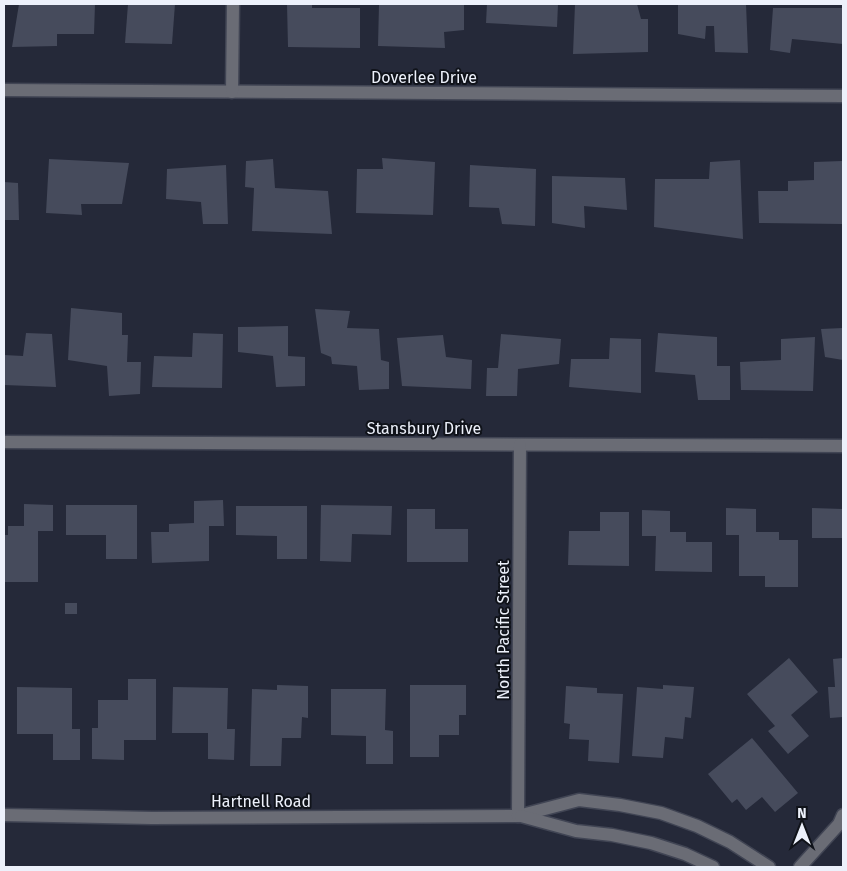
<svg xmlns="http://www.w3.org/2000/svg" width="847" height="871" viewBox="0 0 847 871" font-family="'Fira Sans',sans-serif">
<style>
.building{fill:#464b5c}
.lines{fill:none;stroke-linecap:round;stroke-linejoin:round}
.minor-casing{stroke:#414554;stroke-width:15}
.minor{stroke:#6a6c75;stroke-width:12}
.labels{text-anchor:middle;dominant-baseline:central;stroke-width:4;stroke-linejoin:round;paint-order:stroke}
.street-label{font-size:16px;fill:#edf1fb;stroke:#10131a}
</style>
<rect width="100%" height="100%" fill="#252939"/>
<g class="building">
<polygon points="19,4 95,4 94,34 57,34 57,46 12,47"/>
<polygon points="128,4 175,4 172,44 125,43"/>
<polygon points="287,4 312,4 312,8 360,8 360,48 288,47"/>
<polygon points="379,4 464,4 464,30 444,32 445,48 378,46"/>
<polygon points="487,4 558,4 557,27 486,23"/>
<polygon points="575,4 637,4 641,19 648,19 648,52 573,54"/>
<polygon points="678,4 746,4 748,53 715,52 714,26 706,26 705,39 678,34"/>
<polygon points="773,8 843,8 843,44 792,39 790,53 770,50"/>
<polygon points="382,158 435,162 433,215 356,213 357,169 383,169"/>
<polygon points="49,159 129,163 122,204 81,204 82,215 46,213"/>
<polygon points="273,159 275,188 328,191 332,234 252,231 254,188 245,187 246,161"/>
<polygon points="740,160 743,239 654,227 655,179 709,179 710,162"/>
<polygon points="842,161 843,224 759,223 758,191 788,191 788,181 814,180 814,162"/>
<polygon points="226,165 228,224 203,224 201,202 166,199 167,169"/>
<polygon points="470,165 536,169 535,226 502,224 499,208 469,207"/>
<polygon points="552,176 625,178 627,210 584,206 585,228 552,223"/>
<polygon points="4,182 18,183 19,220 4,220"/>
<polygon points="71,308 122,313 122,335 128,335 127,362 141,362 140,394 109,396 107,366 68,360"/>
<polygon points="315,309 350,311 347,328 379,329 381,360 389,362 389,389 359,390 357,366 332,364 331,357 321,353"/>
<polygon points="288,326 288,356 305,357 305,386 276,387 273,356 238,352 238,327"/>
<polygon points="843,328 843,360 825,357 821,329"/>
<polygon points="26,333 52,334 56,387 4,385 4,355 23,356"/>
<polygon points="193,333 223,334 222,388 152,387 154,356 192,357"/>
<polygon points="658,333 717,337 717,366 730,366 730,400 698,400 695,375 655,372"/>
<polygon points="501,334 561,339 559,364 518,369 517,396 486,396 487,368 498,368"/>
<polygon points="443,335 446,357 472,360 471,389 402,386 397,338"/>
<polygon points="815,337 813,391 741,390 740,362 781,360 781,339"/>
<polygon points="610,338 641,339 641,393 569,387 571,359 609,359"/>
<polygon points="223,500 224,526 209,526 209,561 152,563 151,532 169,532 169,524 194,523 194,501"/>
<polygon points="24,504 53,505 53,531 38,531 38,582 4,582 4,535 8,535 8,526 24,526"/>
<polygon points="66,505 137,505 137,559 106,559 106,535 66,535"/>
<polygon points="321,505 392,506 391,535 352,534 351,562 320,561"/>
<polygon points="236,506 307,506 307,559 277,559 277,536 236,535"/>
<polygon points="726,508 756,509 756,532 779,532 779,540 798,540 798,587 765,587 765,576 739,576 739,535 726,535"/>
<polygon points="812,508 843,509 843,538 812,538"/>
<polygon points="407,509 435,509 435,529 468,529 468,562 407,562"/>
<polygon points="642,510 670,511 670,532 686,532 686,542 712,542 712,572 655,571 656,536 642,536"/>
<polygon points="600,512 629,512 629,566 568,565 569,531 600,531"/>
<rect x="65" y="603" width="12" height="11"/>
<polygon points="789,658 818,692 791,715 809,736 788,754 768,731 775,726 747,694"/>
<polygon points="843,658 843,717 830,718 828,687 835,687 833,659"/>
<polygon points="128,679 156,679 156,740 124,740 124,760 92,759 92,728 98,728 98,700 128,700"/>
<polygon points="277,685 308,686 308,718 302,717 301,738 282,738 281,766 250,766 252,689 277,690"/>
<polygon points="410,685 466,685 466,715 459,715 459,735 439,735 439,757 410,757"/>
<polygon points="663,685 694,687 691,718 685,717 683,739 665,737 663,758 632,756 637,687 663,689"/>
<polygon points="566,686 597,688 597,693 623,694 619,763 588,761 589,740 569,739 570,724 564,723"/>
<polygon points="17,687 72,688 72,729 80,729 80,760 53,760 53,734 17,734"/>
<polygon points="173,687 228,688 227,729 235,729 234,760 208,759 208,733 172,733"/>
<polygon points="331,689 386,689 385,730 393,731 393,764 366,764 366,736 331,735"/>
<polygon points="752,738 798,793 775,812 762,797 746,810 737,799 732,803 708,774"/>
</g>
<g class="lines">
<defs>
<g id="minor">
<polyline points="4,90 843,96"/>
<polyline points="232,92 233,4"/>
<polyline points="4,442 843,446"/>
<polyline points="4,815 152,818 518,816 579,800 620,805 661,813 697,826 730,842 769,867"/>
<polyline points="518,816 520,445"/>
<polyline points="521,816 576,831 612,835 651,843 685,854 713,867"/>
<polyline points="800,867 839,824 843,815"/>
</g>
</defs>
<use href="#minor" class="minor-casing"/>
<use href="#minor" class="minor"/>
</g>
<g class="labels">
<g class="street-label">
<text x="424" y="77">Doverlee Drive</text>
<text x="424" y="428">Stansbury Drive</text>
<text transform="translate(503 630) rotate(-90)">North Pacific Street</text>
<text x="261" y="801">Hartnell Road</text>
</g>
</g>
<rect width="847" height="871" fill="none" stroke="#edf1fb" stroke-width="10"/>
<g transform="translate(802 826)" stroke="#10131a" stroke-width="4" paint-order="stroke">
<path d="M0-4L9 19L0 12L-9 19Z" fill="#edf1fb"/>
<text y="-8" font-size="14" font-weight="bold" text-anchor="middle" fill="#edf1fb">N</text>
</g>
</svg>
